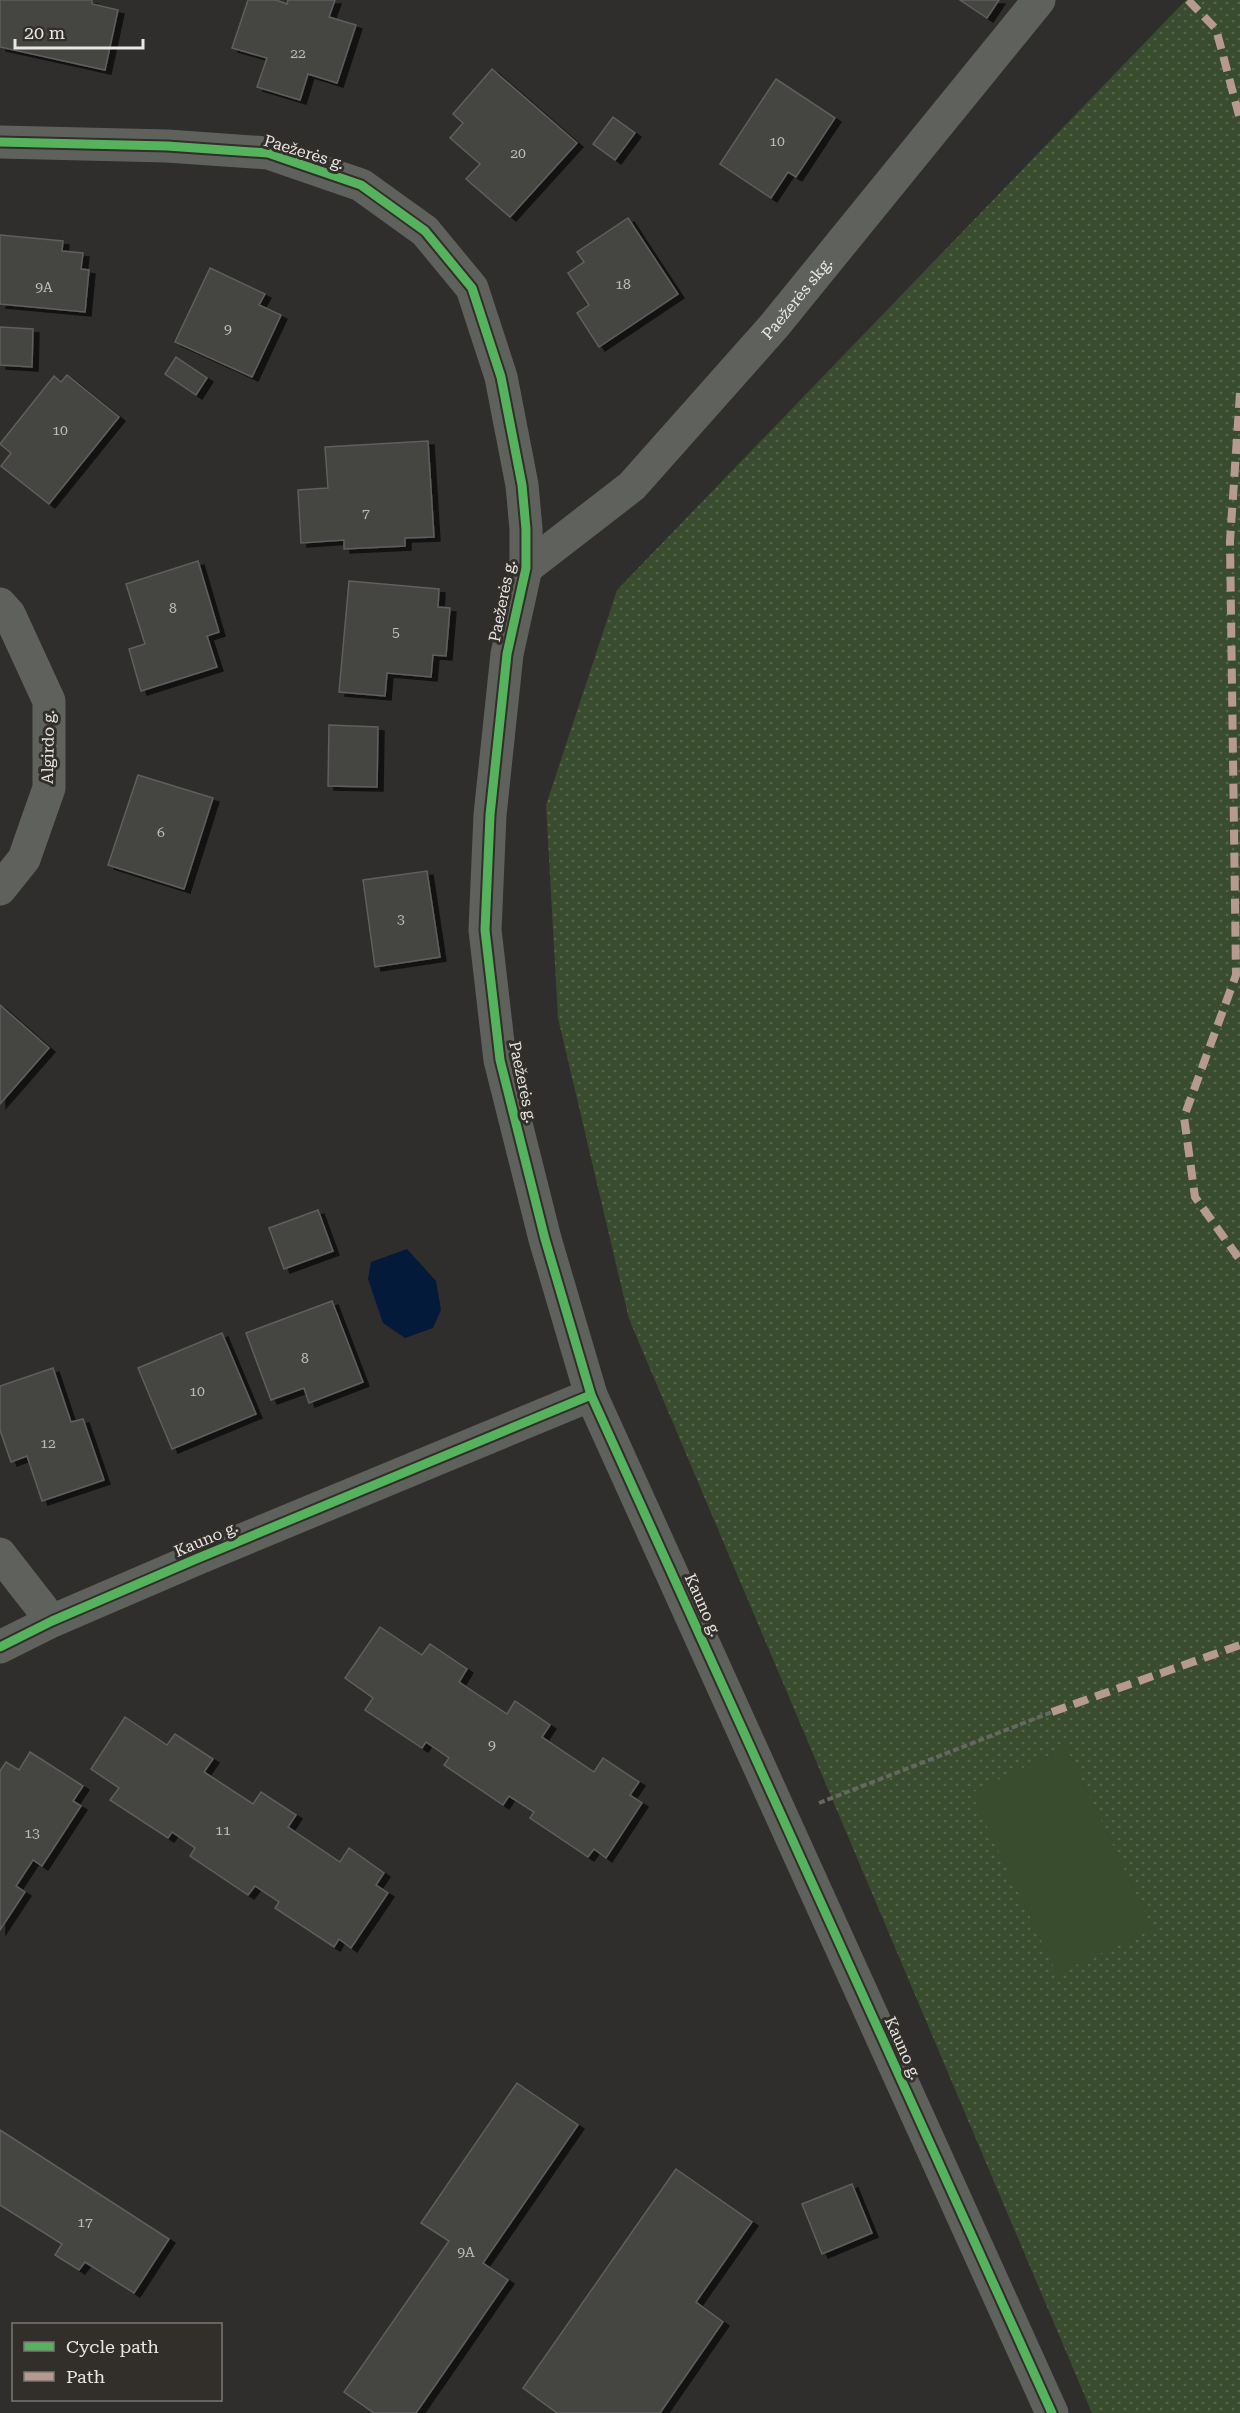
<svg xmlns="http://www.w3.org/2000/svg" width="1240" height="2413" viewBox="0 0 1240 2413" font-family="'Roboto Serif',serif">
<style>
.grass{fill:url(#grass-dots)}
.pitch{fill:#3a4c2e}
.water{fill:#041a3a}
.building{fill:#454443;stroke:#5f5e5e;stroke-width:1.5;filter:url(#shadow)}
.lines{fill:none;stroke-linecap:round;stroke-linejoin:round}
.path{stroke:#666763;stroke-width:4;stroke-dasharray:6 3;stroke-linecap:butt}
.minor{stroke:#5f625c;stroke-width:33}
.quiet{stroke:#b69a8f;stroke-width:8;stroke-dasharray:15 8;stroke-linecap:butt}
.cycleway-casing{stroke:#322e2a;stroke-width:13}
.cycleway{stroke:#56b35d;stroke-width:9}
.labels{text-anchor:middle;dominant-baseline:central;stroke-width:6;stroke-linejoin:round;paint-order:stroke}
.number-label{font-size:14px;fill:#c0bebc}
.street-label{font-size:16px;fill:#e9e7e4;stroke:#322e2a}
</style>
<defs>
<pattern id="grass-dots" width="8" height="8" patternUnits="userSpaceOnUse" patternTransform="scale(1.5)"><rect width="8" height="8" fill="#3a4c2e"/><path d="M2 2h.1M6 6h.1" fill="none" stroke="#56664c" stroke-width="1.8" stroke-linecap="round"/></pattern>
<filter id="shadow"><feDropShadow dx="6" dy="4" stdDeviation="0" flood-color="#0009"/></filter>
</defs>
<rect width="100%" height="100%" fill="#302e2c"/>
<polygon class="grass" points="1186,0 1240,0 1240,2413 1092,2413 629,1319 558,1018 546,805 617,590"/>
<polygon class="pitch" points="1066,1747 1153,1929 1057,1974 971,1793"/>
<polygon class="water" points="407,1249 436,1281 441,1310 433,1328 405,1338 383,1323 368,1279 371,1262"/>
<g class="building">
<polygon points="0,0 92,0 92,4 118,10 105,70 0,47"/>
<polygon points="248,0 276,0 287,4 288,0 335,0 329,17 356,25 337,83 308,74 300,100 257,87 267,58 232,48"/>
<polygon points="960,0 999,0 987,18"/>
<polygon points="492,69 577,143 510,217 466,179 480,164 450,138 463,123 453,114"/>
<polygon points="776,79 835,118 796,177 788,172 771,198 720,164"/>
<polygon points="613,117 635,133 615,160 593,144"/>
<polygon points="628,218 678,294 599,347 577,313 589,305 568,273 584,262 577,252"/>
<polygon points="0,235 63,241 62,251 83,253 81,269 89,270 85,312 0,304"/>
<polygon points="210,268 265,294 259,305 281,315 252,377 175,342"/>
<polygon points="0,327 33,329 32,367 0,365"/>
<polygon points="176,357 207,378 196,395 165,374"/>
<polygon points="67,375 119,417 49,504 1,466 11,453 0,444 54,376 61,382"/>
<polygon points="428,441 434,537 405,538 405,546 344,549 344,540 301,543 298,490 328,488 325,447"/>
<polygon points="198,561 219,632 207,636 217,667 141,691 129,649 145,644 126,584"/>
<polygon points="349,581 439,589 438,607 450,608 446,656 433,655 431,677 387,673 385,696 339,692"/>
<polygon points="329,725 378,727 377,787 328,786"/>
<polygon points="138,775 213,798 184,889 108,865"/>
<polygon points="427,871 440,957 375,967 363,880"/>
<polygon points="0,1005 49,1048 0,1104"/>
<polygon points="318,1210 333,1251 284,1269 269,1228"/>
<polygon points="332,1301 363,1382 309,1403 304,1388 271,1400 246,1333"/>
<polygon points="222,1333 256,1414 172,1449 138,1368"/>
<polygon points="53,1368 71,1422 83,1419 104,1480 42,1501 27,1456 11,1462 0,1430 0,1386"/>
<polygon points="380,1627 422,1655 430,1644 467,1669 459,1682 507,1714 515,1701 550,1725 542,1737 594,1772 603,1758 639,1782 630,1795 642,1803 606,1858 594,1849 588,1857 530,1818 534,1812 509,1796 503,1805 444,1765 449,1758 426,1742 422,1748 365,1710 373,1698 345,1678"/>
<polygon points="125,1717 167,1745 175,1734 213,1759 204,1772 253,1804 261,1792 296,1815 288,1827 340,1862 349,1848 384,1873 376,1885 388,1893 351,1948 339,1939 334,1947 275,1908 279,1902 255,1886 248,1895 190,1856 195,1848 172,1832 168,1838 110,1800 119,1788 91,1769"/>
<polygon points="30,1752 83,1786 73,1801 81,1806 42,1866 33,1860 16,1886 25,1892 0,1930 0,1771 6,1762 19,1770"/>
<polygon points="517,2083 578,2125 483,2263 508,2280 416,2413 374,2413 344,2392 449,2241 421,2223"/>
<polygon points="0,2130 169,2239 134,2293 85,2262 79,2270 55,2255 62,2244 0,2205"/>
<polygon points="676,2169 752,2222 696,2302 723,2322 660,2413 557,2413 523,2388"/>
<polygon points="852,2184 872,2233 822,2254 802,2204"/>
</g>
<g class="lines">
<polyline class="path" points="819,1803 1052,1712"/>
<g class="minor">
<polyline points="0,142 167,146 268,153 361,185 425,231 472,288 501,377 522,485 526,529 526,568 507,654 490,815 485,930 500,1060 545,1239 591,1395"/>
<path id="s1" d="M 526,568 L 632,486 L 774,326 L 1039,0"/>
<polyline points="0,604 9,614 49,701 49,788 24,859 0,889"/>
<polyline points="0,1554 52,1621"/>
<polyline points="0,1647 52,1621 196,1559 591,1395 1052,2413"/>
</g>
<g class="quiet">
<polyline points="1188,0 1216,29 1240,119"/>
<polyline points="1240,393 1230,541 1236,975 1184,1117 1195,1197 1240,1260"/>
<polyline points="1052,1712 1240,1645"/>
</g>
<defs>
<g id="cycleway">
<polyline points="0,142 167,146 268,153 361,185 425,231 472,288 501,377 522,485 526,529 526,568 507,654 490,815 485,930 500,1060 545,1239 591,1395"/>
<polyline points="0,1647 52,1621 196,1559 591,1395 1052,2413"/>
</g>
</defs>
<use href="#cycleway" class="cycleway-casing"/>
<use href="#cycleway" class="cycleway"/>
</g>
<g class="labels">
<g class="number-label">
<text x="298" y="53">22</text>
<text x="777" y="141">10</text>
<text x="518" y="153">20</text>
<text x="623" y="284">18</text>
<text x="44" y="287">9A</text>
<text x="228" y="329">9</text>
<text x="60" y="430">10</text>
<text x="366" y="513">7</text>
<text x="173" y="608">8</text>
<text x="396" y="632">5</text>
<text x="161" y="832">6</text>
<text x="401" y="919">3</text>
<text x="305" y="1358">8</text>
<text x="197" y="1391">10</text>
<text x="48" y="1443">12</text>
<text x="492" y="1745">9</text>
<text x="223" y="1830">11</text>
<text x="32" y="1833">13</text>
<text x="85" y="2222">17</text>
<text x="466" y="2252">9A</text>
</g>
<g class="street-label">
<text transform="translate(304 152) rotate(17)">Paežerės g.</text>
<text stroke="none"><textPath href="#s1" startOffset="384">Paežerės skg.</textPath></text>
<text transform="translate(502 601) rotate(-79)">Paežerės g.</text>
<text transform="translate(48 747) rotate(-89)">Algirdo g.</text>
<text transform="translate(523 1082) rotate(78)">Paežerės g.</text>
<text transform="translate(206 1539) rotate(-23)">Kauno g.</text>
<text transform="translate(703 1605) rotate(66)">Kauno g.</text>
<text transform="translate(903 2048) rotate(66)">Kauno g.</text>
</g>
</g>
<rect x="12" y="2323" width="210" height="78" fill="#322e2a" stroke="#7b7874" stroke-width="1.5"/>
<rect x="24" y="2342" width="30" height="9" fill="#56b35d" stroke="#7b7874" stroke-width="1.5"/>
<text x="66" y="2353" font-size="18" fill="#e9e7e4">Cycle path</text>
<rect x="24" y="2372" width="30" height="9" fill="#b69a8f" stroke="#7b7874" stroke-width="1.5"/>
<text x="66" y="2383" font-size="18" fill="#e9e7e4">Path</text>
<path d="M15 39v9h128v-9" fill="none" stroke="#e9e7e4" stroke-width="3"/>
<text x="24" y="39" font-size="18" fill="#e9e7e4" stroke="#322e2a" stroke-width="4.5" paint-order="stroke">20 m</text>
</svg>
